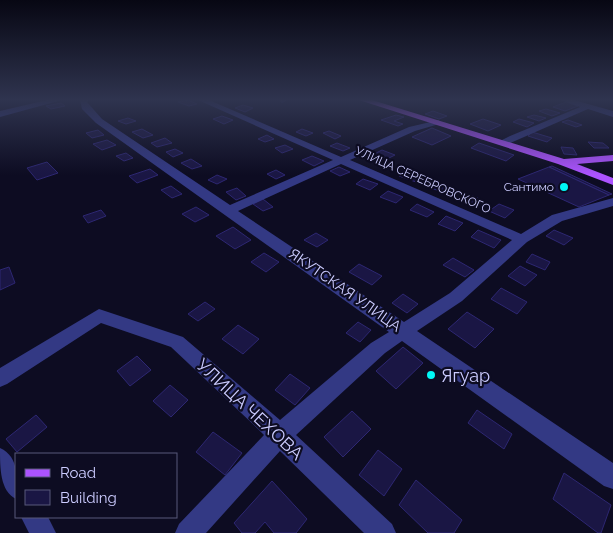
<svg xmlns="http://www.w3.org/2000/svg" width="613" height="533" viewBox="0 0 613 533" font-family="Raleway,sans-serif">
<style>
.building{fill:#1a1644;stroke:#2d2772}
.lines{fill:none;stroke-linecap:round;stroke-linejoin:round}
.minor{fill:#333984;fill-rule:evenodd}
.major{fill:#ac53ff;fill-rule:evenodd}
.poi-dot{fill:#00f7f5;stroke:#0d0c22;stroke-width:2}
.labels{text-anchor:middle;dominant-baseline:central;stroke-width:4.5;stroke-linejoin:round;paint-order:stroke}
.far-street-label{font-size:12px;fill:#ccf;stroke:#0d0c22}
.far-poi-label{font-size:12px;fill:#ccf;stroke:#0d0c22;text-anchor:end}
.street-label{font-size:15px;fill:#ccf;stroke:#0d0c22}
.near-poi-label{font-size:18px;fill:#ccf;stroke:#0d0c22;text-anchor:start}
.near-street-label{font-size:18px;fill:#ccf;stroke:#0d0c22}
</style>
<rect width="100%" height="100%" fill="#0d0c22"/>
<g class="building">
<polygon points="188,100 197,104 189,106 178,102"/>
<polygon points="566,102 578,106 565,111 553,107"/>
<polygon points="61,103 65,106 51,109 46,106"/>
<polygon points="243,105 253,108 245,112 235,108"/>
<polygon points="546,109 560,113 552,116 539,111"/>
<polygon points="433,111 447,116 439,119 425,114"/>
<polygon points="396,115 404,117 394,121 403,124 398,126 381,120"/>
<polygon points="534,115 546,118 539,121 527,117"/>
<polygon points="222,116 233,120 224,124 213,119"/>
<polygon points="128,118 136,121 126,124 118,121"/>
<polygon points="483,119 501,125 488,131 470,124"/>
<polygon points="519,119 534,123 527,127 513,122"/>
<polygon points="568,120 582,125 576,127 562,122"/>
<polygon points="432,128 451,136 432,145 412,137"/>
<polygon points="142,129 153,135 143,138 132,132"/>
<polygon points="302,129 313,133 306,136 296,132"/>
<polygon points="98,130 104,135 92,138 86,133"/>
<polygon points="329,131 341,136 335,139 323,133"/>
<polygon points="532,132 552,138 547,142 528,136"/>
<polygon points="267,135 274,139 265,142 258,139"/>
<polygon points="165,138 172,143 157,147 151,143"/>
<polygon points="107,140 116,145 102,150 93,144"/>
<polygon points="588,142 603,143 609,148 594,148"/>
<polygon points="337,143 350,148 343,151 330,146"/>
<polygon points="479,143 514,155 506,161 471,148"/>
<polygon points="285,145 293,149 282,153 275,148"/>
<polygon points="561,147 573,148 577,155 564,154"/>
<polygon points="175,149 183,153 173,157 166,152"/>
<polygon points="382,150 395,155 387,159 374,154"/>
<polygon points="126,153 133,158 124,161 116,156"/>
<polygon points="312,156 324,161 314,166 302,160"/>
<polygon points="191,159 202,166 192,169 181,163"/>
<polygon points="47,162 58,173 37,180 27,168"/>
<polygon points="552,166 612,194 609,195 549,167"/>
<polygon points="339,167 350,172 340,176 330,171"/>
<polygon points="549,167 609,195 579,207 518,179"/>
<polygon points="150,169 158,175 137,183 129,176"/>
<polygon points="276,170 285,175 276,179 267,174"/>
<polygon points="407,170 423,176 416,182 399,176"/>
<polygon points="217,175 227,179 217,184 208,180"/>
<polygon points="363,179 378,184 370,190 356,184"/>
<polygon points="436,184 449,189 445,193 431,188"/>
<polygon points="171,186 182,194 172,198 161,190"/>
<polygon points="237,188 246,196 236,200 226,192"/>
<polygon points="388,191 403,197 396,203 380,197"/>
<polygon points="470,195 480,199 472,206 462,201"/>
<polygon points="263,199 273,207 263,211 253,204"/>
<polygon points="417,204 434,212 427,217 410,210"/>
<polygon points="499,204 514,210 505,218 489,211"/>
<polygon points="196,207 209,215 195,222 182,214"/>
<polygon points="101,210 106,216 88,223 83,216"/>
<polygon points="446,216 463,223 455,231 438,224"/>
<polygon points="233,227 251,240 235,249 216,236"/>
<polygon points="478,230 501,240 494,248 471,237"/>
<polygon points="554,230 573,238 564,245 546,236"/>
<polygon points="316,233 328,240 317,247 304,240"/>
<polygon points="264,253 279,262 266,272 251,262"/>
<polygon points="532,254 550,262 545,270 526,262"/>
<polygon points="453,258 474,270 465,277 443,265"/>
<polygon points="359,264 382,276 372,285 349,272"/>
<polygon points="520,266 537,275 525,286 508,276"/>
<polygon points="9,267 15,283 0,290 0,270"/>
<polygon points="501,288 527,302 517,314 491,299"/>
<polygon points="403,294 418,304 407,313 392,303"/>
<polygon points="205,302 215,309 198,321 188,314"/>
<polygon points="467,312 494,329 475,348 448,329"/>
<polygon points="358,322 371,330 360,342 346,333"/>
<polygon points="238,325 259,339 243,354 222,339"/>
<polygon points="403,347 423,363 396,389 376,371"/>
<polygon points="137,356 151,370 130,386 117,371"/>
<polygon points="290,374 310,388 295,405 275,390"/>
<polygon points="170,385 188,400 171,417 153,401"/>
<polygon points="477,410 512,434 504,449 468,423"/>
<polygon points="352,411 371,429 343,457 324,437"/>
<polygon points="36,415 47,427 17,452 6,439"/>
<polygon points="213,432 242,453 225,475 196,452"/>
<polygon points="378,450 402,469 384,496 359,475"/>
<polygon points="564,473 611,505 601,533 598,533 553,499"/>
<polygon points="416,480 462,520 454,533 428,533 399,505"/>
<polygon points="272,481 307,519 296,533 274,533 265,522 255,533 242,533 234,523"/>
</g>
<g class="lines">
<g class="minor">
<polygon points="47,100 62,100 0,117 0,111"/>
<path d="M 80,100 L 89,100 L 87,102 L 102,119 L 230,205 L 333,160 L 198,100 L 209,100 L 341,157 L 409,127 L 439,120 L 439,124 L 415,131 L 350,160 L 521,234 L 552,215 L 613,198 L 613,206 L 562,221 L 527,242 L 462,301 L 417,331 L 613,463 L 613,489 L 604,486 L 402,341 L 385,353 L 296,435 L 392,524 L 396,533 L 364,533 L 280,451 L 206,533 L 175,533 L 179,524 L 264,435 L 258,429 L 171,347 L 101,323 L 7,384 L 0,387 L 0,368 L 99,309 L 183,337 L 280,420 L 371,343 L 389,332 L 96,123 L 82,109 ZM 341,164 L 512,240 L 450,293 L 404,322 L 238,211 Z"/>
<polygon points="279,100 288,100 282,103"/>
<polygon points="561,100 574,100 613,111 613,117 588,109 506,145 500,145 500,141 510,136 580,107"/>
<path d="M 0,448 C 20,457 17,480 16,499 C 0,491 0,468 0,448 Z"/>
<polygon points="21,517 48,517 56,533 29,533"/>
</g>
<polygon class="major" points="359,100 372,100 564,159 613,155 613,161 577,164 613,178 613,185 558,164"/>
</g>
<linearGradient id="sky" x2="0" y2="1"><stop stop-color="#070713"/><stop offset="0.57" stop-color="#2f344f"/><stop offset="1" stop-color="#2f344f" stop-opacity="0"/></linearGradient>
<rect width="613" height="175" fill="url(#sky)"/>
<g class="poi-dot">
<circle cx="564" cy="187" r="5"/>
<circle cx="431" cy="375" r="5"/>
</g>
<g class="labels">
<g class="far-street-label">
<text transform="translate(423 180) rotate(24)">УЛИЦА СЕРЕБРОВСКОГО</text>
</g>
<g class="far-poi-label">
<text x="554" y="187">Сантимо</text>
</g>
<g class="street-label">
<text transform="translate(345 290) rotate(35)">ЯКУТСКАЯ УЛИЦА</text>
</g>
<g class="near-poi-label">
<text x="441" y="375">Ягуар</text>
</g>
<g class="near-street-label">
<text transform="translate(250 409) rotate(43)">УЛИЦА ЧЕХОВА</text>
</g>
</g>
<rect x="15" y="453" width="162" height="65" fill="#0d0c22" stroke="#59597a"/>
<rect x="25" y="469" width="25" height="8" fill="#ac53ff" stroke="#59597a"/>
<text x="60" y="478" font-size="15" fill="#ccccff">Road</text>
<rect x="25" y="490" width="25" height="15" fill="#1a1644" stroke="#59597a"/>
<text x="60" y="503" font-size="15" fill="#ccccff">Building</text>
</svg>
